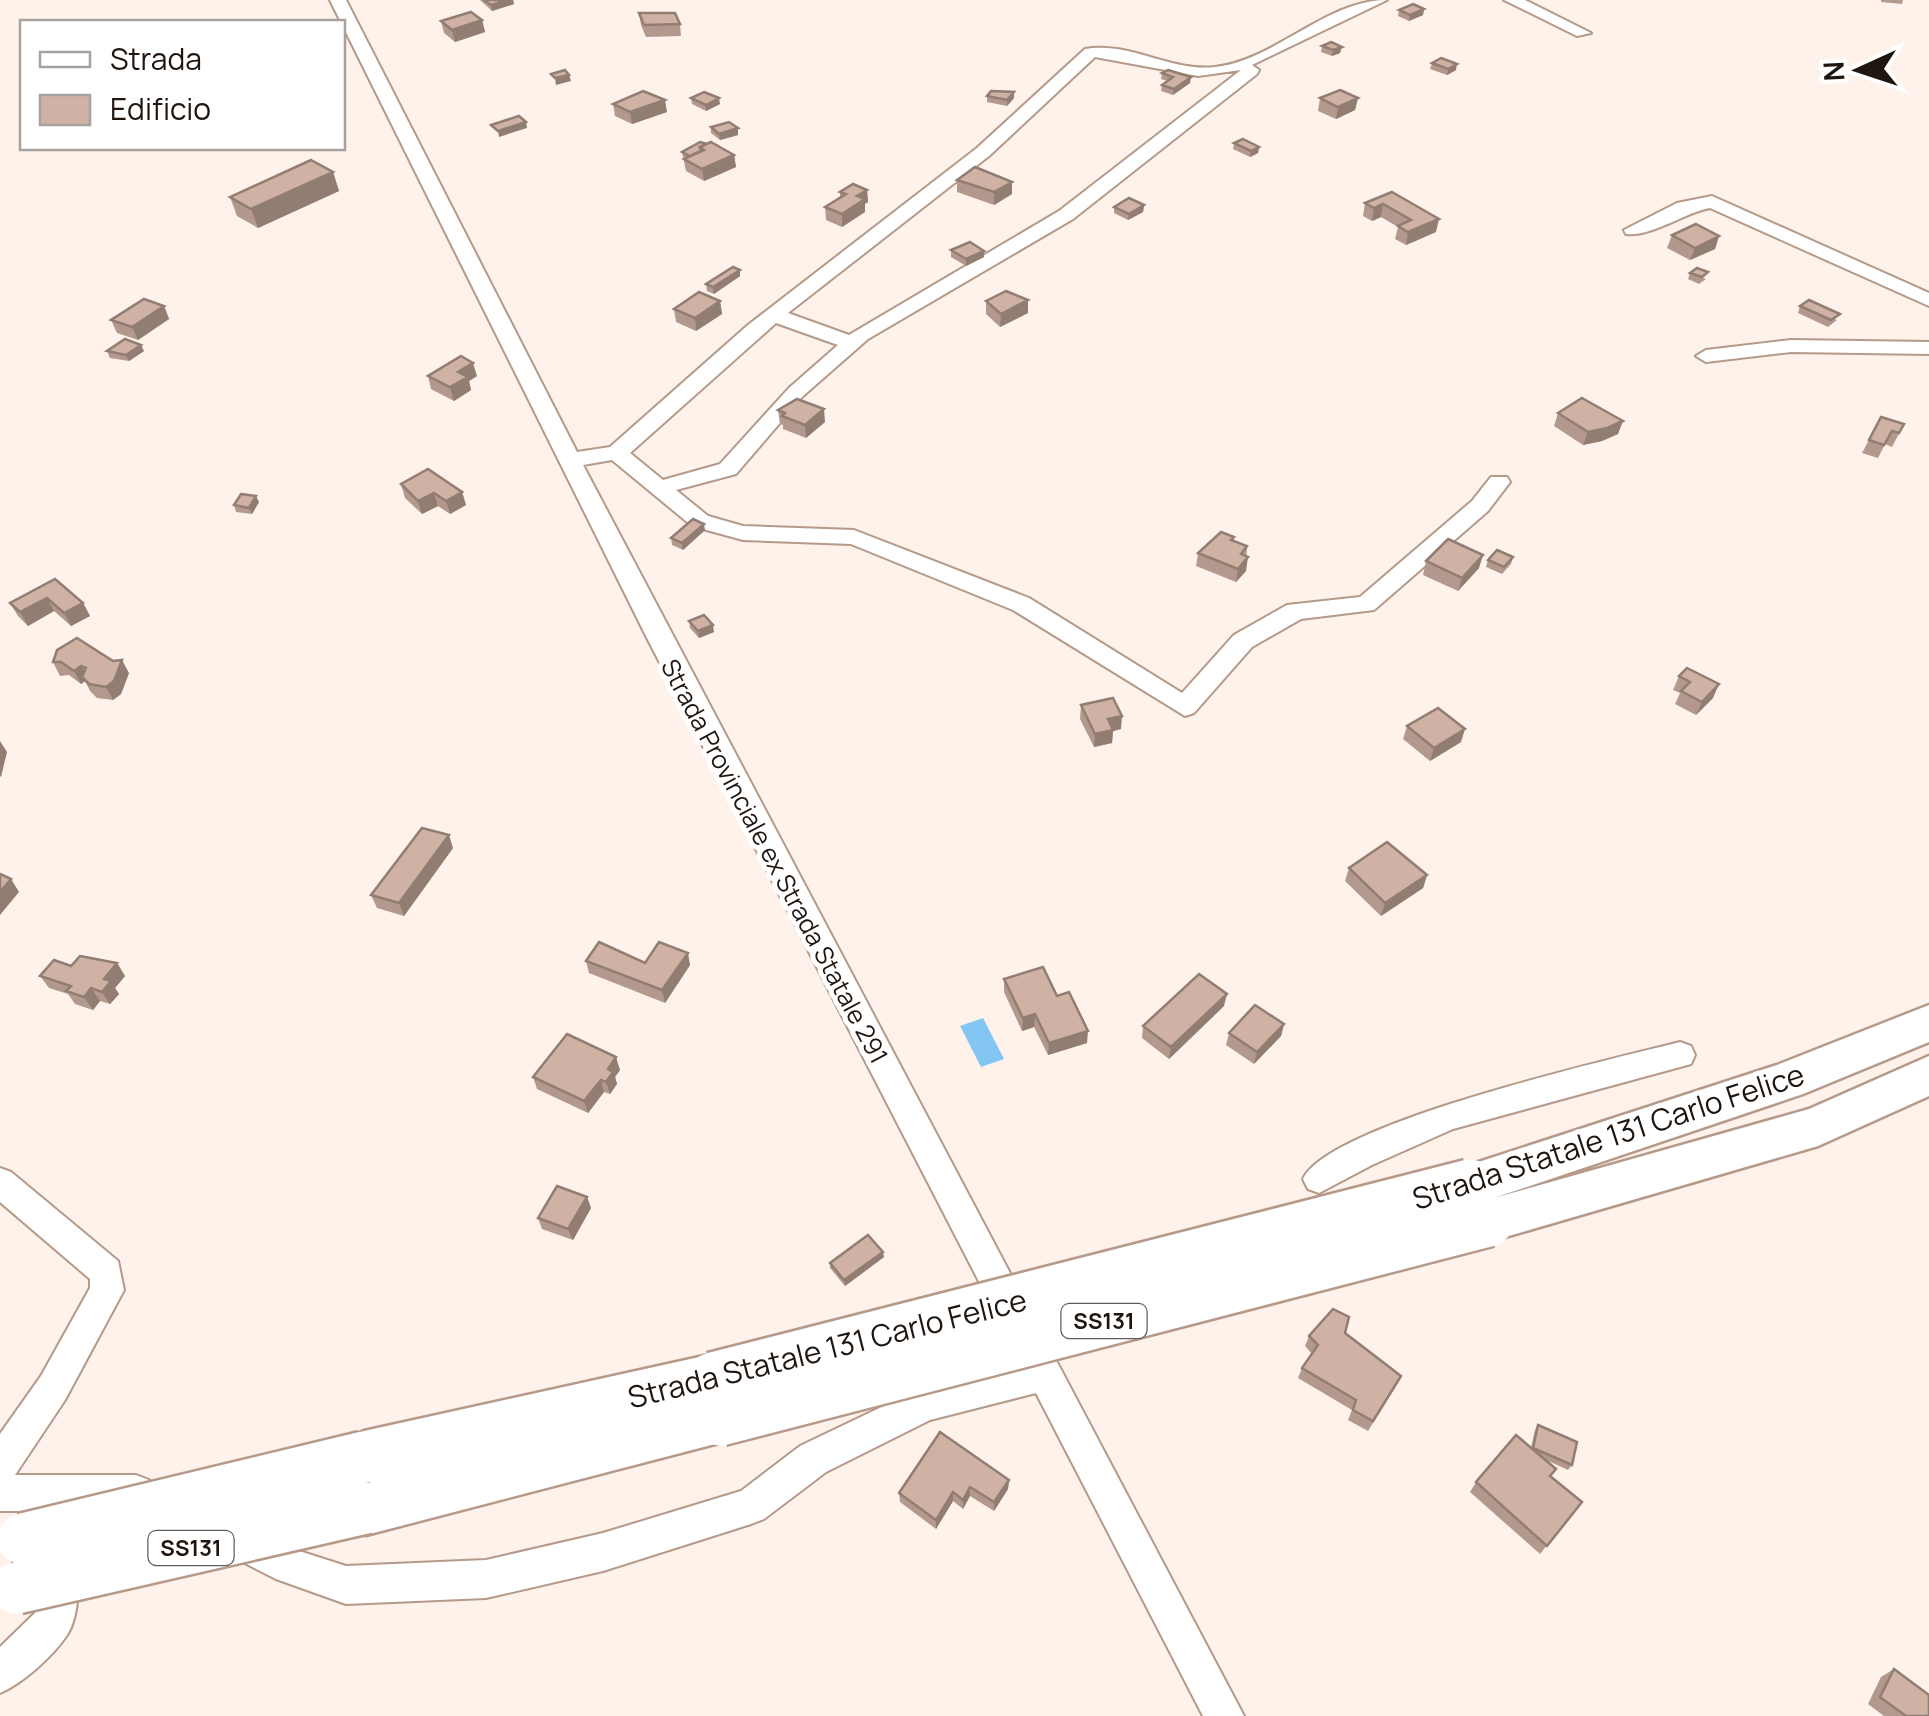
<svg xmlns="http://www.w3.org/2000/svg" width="1929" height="1716" viewBox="0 0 1929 1716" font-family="Manrope,sans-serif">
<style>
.water{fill:#83c6f4}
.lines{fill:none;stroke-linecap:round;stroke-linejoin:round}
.minor-casing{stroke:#b59a8a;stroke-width:4}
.highway-casing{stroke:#b59a8a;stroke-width:5}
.minor{fill:#fff;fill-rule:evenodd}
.highway{fill:#fff;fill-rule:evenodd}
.highway-bridge-casing{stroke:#b59a8a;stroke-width:56;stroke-linecap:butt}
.highway-bridge{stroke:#fff;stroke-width:51}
.wall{fill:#b3998d}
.shaded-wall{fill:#927d73}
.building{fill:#d0b2a4;stroke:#927d73;stroke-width:2.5}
.labels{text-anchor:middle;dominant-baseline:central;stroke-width:10;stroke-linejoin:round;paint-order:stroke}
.shield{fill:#fff;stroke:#635c58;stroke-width:2.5}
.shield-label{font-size:22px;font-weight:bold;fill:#201610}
.street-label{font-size:25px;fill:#201610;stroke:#fff}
.near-street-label{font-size:30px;fill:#201610;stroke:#fff}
</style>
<rect width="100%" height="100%" fill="#fef2eb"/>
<polygon class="water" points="983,1018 1004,1059 981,1067 960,1026"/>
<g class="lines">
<defs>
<g id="minor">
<path d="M 330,0 L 346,0 L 577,452 L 610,447 L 748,325 L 977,148 L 1085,49 C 1129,41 1171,72 1215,67 C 1276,60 1326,0 1387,0 L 1252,65 L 1259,70 L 1257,74 L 1073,219 L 868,339 L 803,396 L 736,474 L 676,490 L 708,516 L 743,526 L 854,530 L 1029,598 L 1182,693 L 1234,635 L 1287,605 L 1360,597 L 1472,501 L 1491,477 L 1507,477 L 1510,482 L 1488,511 L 1374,610 L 1301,619 L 1252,647 L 1194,713 L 1185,716 L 1013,610 L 851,544 L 743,540 L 692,526 L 612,460 L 583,465 L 1244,1716 L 1203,1716 L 1036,1393 L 930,1420 L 826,1472 L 764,1519 L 751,1524 L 603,1571 L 486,1598 L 346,1604 L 276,1579 L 225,1553 L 219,1540 L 225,1527 L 238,1521 L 296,1550 L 346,1566 L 486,1560 L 603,1533 L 741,1491 L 800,1446 L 913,1392 L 1021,1363 L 645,634 ZM 1095,57 L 1198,76 L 1241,70 L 1059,211 L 849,335 L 788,313 L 989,156 ZM 776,323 L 838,345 L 789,388 L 720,464 L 663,480 L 630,453 Z"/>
<polygon points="1504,0 1525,0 1591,33 1577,36"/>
<path d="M 1712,196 L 1929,293 L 1929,306 L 1710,208 C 1683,213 1652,237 1626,234 L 1624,230 L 1677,203 Z"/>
<polygon points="1791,340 1929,342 1929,354 1791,352 1706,362 1696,356 1706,350"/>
<path d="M 1680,1042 L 1691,1046 L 1695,1055 L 1691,1064 L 1453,1129 L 1372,1165 L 1319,1193 L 1308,1189 L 1303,1179 C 1329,1123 1613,1059 1680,1042 Z"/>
<polygon points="0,1168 11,1172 118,1261 124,1290 65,1400 15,1475 136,1475 149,1480 154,1493 149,1506 136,1511 0,1511 0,1434 41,1376 90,1288 90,1279 0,1202"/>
<path d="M 60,1551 L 73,1557 C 81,1576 79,1617 67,1635 C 53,1656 22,1684 0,1693 L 0,1647 L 35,1613 L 47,1557 Z"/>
</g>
<g id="highway">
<polygon points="1929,1005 1929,1042 1803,1094 1494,1198 1809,1109 1929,1056 1929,1096 1818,1146 1488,1242 1471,1236 1464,1221 1471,1206 1481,1202 1470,1206 1454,1200 1447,1185 1454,1170 1777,1065"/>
<polygon points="713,1354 731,1361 738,1378 726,1397 738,1402 746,1420 738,1438 366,1535 347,1527 339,1508 347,1489 363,1483 346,1475 338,1457 346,1439 364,1431"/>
</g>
</defs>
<use href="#minor" class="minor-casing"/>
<use href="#highway" class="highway-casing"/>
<use href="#minor" class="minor"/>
<use href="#highway" class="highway"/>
<defs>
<g id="highway-bridge">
<polyline points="713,1378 1470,1185"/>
<polyline points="720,1420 1488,1221"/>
<polyline points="23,1539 364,1457"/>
<polyline points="17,1588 366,1508"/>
</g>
</defs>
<use href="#highway-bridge" class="highway-bridge-casing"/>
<use href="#highway-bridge" class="highway-bridge"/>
</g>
<g class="wall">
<polygon points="480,0 513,0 514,4 492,11"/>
<polygon points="1881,0 1903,0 1902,4 1881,2"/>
<polygon points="1424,9 1423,15 1409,21 1398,16 1399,10"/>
<polygon points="639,13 680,24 681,36 646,37 641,25"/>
<polygon points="482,20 485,32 455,42 444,33 441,21"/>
<polygon points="1322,46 1340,53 1332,56 1321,52"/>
<polygon points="1432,63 1456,70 1447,75 1430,69"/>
<polygon points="1162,73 1190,83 1173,95 1161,91 1162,85 1167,81 1161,79"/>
<polygon points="987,96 1014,98 1007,106 987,102"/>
<polygon points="691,98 720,104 706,111 692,104"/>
<polygon points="1320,98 1358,98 1355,110 1336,119 1318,111"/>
<polygon points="613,104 667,112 632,124 615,116"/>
<polygon points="711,127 738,128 738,135 720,140 711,133"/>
<polygon points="700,142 734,155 736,167 704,181 686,171 682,152"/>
<polygon points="1234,143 1259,147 1258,153 1250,157 1233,149"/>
<polygon points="333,172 339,191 258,228 237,216 230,197"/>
<polygon points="957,180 1012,182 1012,194 994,205 957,192"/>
<polygon points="867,190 868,202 865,204 865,212 842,227 826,220 825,207 840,198 840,192"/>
<polygon points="1392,192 1436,232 1406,245 1395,239 1398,227 1381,217 1372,221 1363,216 1365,203"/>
<polygon points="1144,205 1143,212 1128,220 1114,213 1114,207"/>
<polygon points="1672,235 1719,236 1715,249 1690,260 1667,248"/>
<polygon points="951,250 984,251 984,257 966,266 951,257"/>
<polygon points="740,270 740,276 714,294 707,291 706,284"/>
<polygon points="1690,273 1706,279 1699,284 1688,279"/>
<polygon points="1028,300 1028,313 1000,327 986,314 986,301"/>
<polygon points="720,301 722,314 696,331 676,322 674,309"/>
<polygon points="164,306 169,319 138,340 117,333 111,320"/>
<polygon points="1800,306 1837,320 1828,327 1798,313"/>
<polygon points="107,351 144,351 129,361 110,358"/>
<polygon points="428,376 477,376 469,381 471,390 454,401 431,389"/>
<polygon points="778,410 825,422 806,438 783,429 783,425 780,424"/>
<polygon points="1558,413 1618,434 1602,441 1583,445 1554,426"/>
<polygon points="1881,417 1904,424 1892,447 1885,444 1878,458 1862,453"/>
<polygon points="401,484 462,492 466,505 450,514 438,506 422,514 405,498"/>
<polygon points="259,502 252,514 236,512 234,505"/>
<polygon points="705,530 683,550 672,545 671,538"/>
<polygon points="1234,537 1233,541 1247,546 1246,571 1236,582 1196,566 1198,553"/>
<polygon points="1513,557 1511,564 1502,574 1486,567 1488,560"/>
<polygon points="1426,561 1479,568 1458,591 1423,575"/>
<polygon points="55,579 83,603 90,616 71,626 54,611 28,626 18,616 10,603"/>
<polygon points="689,621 714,632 699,638 690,628"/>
<polygon points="57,650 129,673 121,694 113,700 97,698 90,691 85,681 81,684 69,675 60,676 53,662"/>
<polygon points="1687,668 1713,698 1696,715 1675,704 1680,693 1673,690 1679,676"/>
<polygon points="1081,705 1121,729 1113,731 1112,743 1094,747 1080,719"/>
<polygon points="1407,726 1461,742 1430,761 1403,739"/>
<polygon points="453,848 404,916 377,908 371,895"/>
<polygon points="1349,868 1427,875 1423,888 1381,916 1345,881"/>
<polygon points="586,961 645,963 690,965 665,1003 589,973"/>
<polygon points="117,963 125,976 115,988 119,994 110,1004 100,1001 93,1010 75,1004 68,994 49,988 40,976 71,966"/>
<polygon points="1004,979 1057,996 1087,1043 1048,1055 1034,1027 1022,1031 1004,992"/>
<polygon points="1224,1006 1169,1059 1142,1038 1143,1026"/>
<polygon points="1284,1024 1281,1036 1254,1064 1226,1045 1229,1033"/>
<polygon points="620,1070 615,1077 617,1084 610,1094 604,1092 588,1113 537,1089 533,1077"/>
<polygon points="587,1197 591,1208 573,1240 542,1229 538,1218"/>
<polygon points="884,1257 845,1286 830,1268 830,1263"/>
<polygon points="1345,1333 1396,1386 1368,1431 1348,1420 1352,1410 1298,1378 1302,1368 1312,1354 1305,1346 1309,1336"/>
<polygon points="1538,1425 1572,1465 1568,1470 1544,1459 1550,1476 1582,1502 1540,1554 1470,1492 1476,1482 1531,1448 1535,1430"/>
<polygon points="1009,1480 1008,1489 994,1511 970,1496 963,1509 953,1501 936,1529 900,1502 899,1493"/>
<polygon points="1894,1669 1929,1716 1884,1716 1868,1704 1881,1677"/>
</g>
<g class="shaded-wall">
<polygon points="508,0 513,0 514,4 492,11 491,5"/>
<polygon points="1424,9 1423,15 1409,21 1410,15"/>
<polygon points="482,20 485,32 455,42 452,30"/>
<polygon points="1342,47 1340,53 1332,56 1333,50"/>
<polygon points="1457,64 1456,70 1447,75 1448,69"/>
<polygon points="569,75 571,81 556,85 555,78"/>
<polygon points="1191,77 1190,83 1173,95 1174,89"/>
<polygon points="1014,92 1014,98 1007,106 1007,100"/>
<polygon points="719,98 720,104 706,111 706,105"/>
<polygon points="1358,98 1355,110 1336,119 1338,107"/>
<polygon points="665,100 667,112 632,124 630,112"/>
<polygon points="526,122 527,128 499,137 498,131"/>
<polygon points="738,128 738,135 720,140 719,134"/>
<polygon points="1259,147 1258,153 1250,157 1251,151"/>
<polygon points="734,155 736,167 704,181 702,169"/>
<polygon points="333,172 339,191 258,228 251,209"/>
<polygon points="1012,182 1012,194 994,205 994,192"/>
<polygon points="867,190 868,202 865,204 865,212 842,227 842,214 857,196"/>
<polygon points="1383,204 1381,217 1372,221 1374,208"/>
<polygon points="1144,205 1143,212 1128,220 1129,214"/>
<polygon points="1439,219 1436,232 1406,245 1408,232"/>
<polygon points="1719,236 1715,249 1690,260 1695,248"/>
<polygon points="984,251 984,257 966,266 966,259"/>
<polygon points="740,270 740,276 714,294 713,287"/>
<polygon points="1028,300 1028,313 1000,327 1001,314"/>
<polygon points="720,301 722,314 696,331 695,318"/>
<polygon points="164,306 169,319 138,340 132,327"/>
<polygon points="141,345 144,351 129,361 126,355"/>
<polygon points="473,363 477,376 469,381 471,390 454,401 450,387 458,372"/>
<polygon points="824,409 825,422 806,438 805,425"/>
<polygon points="1623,421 1618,434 1602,441 1583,445 1588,432"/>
<polygon points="462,492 466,505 450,514 446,501"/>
<polygon points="434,493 438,506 422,514 418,501"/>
<polygon points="256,496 259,502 252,514 249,508"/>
<polygon points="704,524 705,530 683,550 682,543"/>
<polygon points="1483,555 1479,568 1458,591 1462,578"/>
<polygon points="1248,557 1246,571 1236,582 1238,569"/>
<polygon points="47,598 54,611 28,626 20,612"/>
<polygon points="83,603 90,616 71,626 64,613"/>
<polygon points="713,625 714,632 699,638 698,631"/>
<polygon points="122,660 129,673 121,694 113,700 106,687"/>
<polygon points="81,666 89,679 82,677 85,681 81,684 74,671"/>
<polygon points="1719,684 1713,698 1696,715 1702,702"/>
<polygon points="1122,716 1121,729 1113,731 1112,743 1094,747 1095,734 1108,719"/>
<polygon points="1465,729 1461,742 1430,761 1434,748"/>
<polygon points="0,741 7,752 1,777 0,776"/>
<polygon points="449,835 453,848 404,916 399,903"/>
<polygon points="1427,875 1423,888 1381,916 1385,903"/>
<polygon points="11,879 19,892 0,915 0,892"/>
<polygon points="688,953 690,965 665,1003 662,990"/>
<polygon points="117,963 125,976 115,988 119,994 110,1004 102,992 104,979"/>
<polygon points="91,988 100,1001 93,1010 84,997"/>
<polygon points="1227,994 1224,1006 1169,1059 1171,1047"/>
<polygon points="1035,1014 1034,1027 1022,1031 1023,1018"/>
<polygon points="1284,1024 1281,1036 1254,1064 1257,1052"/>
<polygon points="1088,1031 1087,1043 1048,1055 1049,1043"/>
<polygon points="616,1057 620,1070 615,1077 617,1084 610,1094 606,1082 608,1069"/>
<polygon points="601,1080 604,1092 588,1113 584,1101"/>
<polygon points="587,1197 591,1208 573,1240 568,1229"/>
<polygon points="883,1252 884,1257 845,1286 844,1280"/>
<polygon points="1009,1480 1008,1489 994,1511 994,1502"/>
<polygon points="970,1487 970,1496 963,1509 963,1500"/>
<polygon points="953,1492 953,1501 936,1529 936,1520"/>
</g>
<g class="building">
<polygon points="484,0 508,0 491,5"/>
<polygon points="1413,4 1424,9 1410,15 1399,10"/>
<polygon points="471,12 482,20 452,30 441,21"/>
<polygon points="639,13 675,13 680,24 644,25"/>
<polygon points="1331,42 1342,47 1333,50 1322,46"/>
<polygon points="1441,58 1457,64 1448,69 1432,63"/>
<polygon points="565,70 569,75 555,78 551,74"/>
<polygon points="1168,70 1191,77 1174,89 1162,85 1173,77 1162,73"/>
<polygon points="1340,90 1358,98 1338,107 1320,98"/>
<polygon points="643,91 665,100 630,112 613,104"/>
<polygon points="991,91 1014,92 1007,100 987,96"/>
<polygon points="704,92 719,98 706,105 691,98"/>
<polygon points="519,116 526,122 498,131 491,125"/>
<polygon points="729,122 738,128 719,134 711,127"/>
<polygon points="1243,139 1259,147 1251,151 1234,143"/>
<polygon points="700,142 707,144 700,147 701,151 690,156 682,152"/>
<polygon points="711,142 734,155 702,169 684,159 704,150 700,147"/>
<polygon points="311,160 333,172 251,209 230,197"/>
<polygon points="975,167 1012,182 994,192 957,180"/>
<polygon points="853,184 867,190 857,196 865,199 842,214 825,207 846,194 840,192"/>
<polygon points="1392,192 1439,219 1408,232 1398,226 1411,220 1383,204 1374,208 1365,203"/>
<polygon points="1129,198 1144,205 1129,214 1114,207"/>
<polygon points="1696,224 1719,236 1695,248 1672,235"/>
<polygon points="970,242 984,251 966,259 951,250"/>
<polygon points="733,267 740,270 713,287 706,284"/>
<polygon points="1697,268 1708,272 1702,277 1690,273"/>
<polygon points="1006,291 1028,300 1001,314 986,301"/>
<polygon points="699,292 720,301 695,318 674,309"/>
<polygon points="144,299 164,306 132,327 111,320"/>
<polygon points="1809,300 1840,314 1831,320 1800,306"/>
<polygon points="125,339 141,345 126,355 107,351"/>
<polygon points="461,356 473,363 458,372 468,377 450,387 428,376"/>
<polygon points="1582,398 1623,421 1607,428 1588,432 1558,413"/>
<polygon points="797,399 824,409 805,425 782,416 785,413 778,410"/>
<polygon points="1881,417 1904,424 1899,433 1892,431 1884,445 1869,440"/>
<polygon points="428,469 462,492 446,501 434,493 418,501 401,484"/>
<polygon points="241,494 256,496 249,508 234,505"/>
<polygon points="693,519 704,524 682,543 671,538"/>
<polygon points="1221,532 1234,537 1231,540 1247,546 1241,554 1248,557 1238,569 1198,553"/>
<polygon points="1448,539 1483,555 1462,578 1426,561"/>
<polygon points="1497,550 1513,557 1504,567 1488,560"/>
<polygon points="55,579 83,603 64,613 47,598 20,612 10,603"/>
<polygon points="704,615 713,625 698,631 689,621"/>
<polygon points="77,638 113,661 122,660 114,681 106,687 89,684 82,677 86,668 81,666 74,671 61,662 53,662 57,650"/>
<polygon points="1687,668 1719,684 1702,702 1681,691 1690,682 1679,676"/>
<polygon points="1113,698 1122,716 1108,719 1113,730 1095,734 1081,705"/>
<polygon points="1438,708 1465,729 1434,748 1407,726"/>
<polygon points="422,828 449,835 399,903 371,895"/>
<polygon points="1387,842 1427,875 1385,903 1349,868"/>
<polygon points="0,874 11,879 0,892"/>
<polygon points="599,942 645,963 659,942 688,953 662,990 586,961"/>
<polygon points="80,956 117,963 104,979 111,981 102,992 91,988 84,997 66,991 71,986 40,976 54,960 71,966"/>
<polygon points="1043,967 1057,996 1069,992 1088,1031 1049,1043 1035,1014 1023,1018 1004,979"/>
<polygon points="1199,974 1227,994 1171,1047 1143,1026"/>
<polygon points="1255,1005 1284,1024 1257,1052 1229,1033"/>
<polygon points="567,1034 616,1057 608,1069 613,1072 606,1082 601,1080 584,1101 533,1077"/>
<polygon points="557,1186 587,1197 568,1229 538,1218"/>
<polygon points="868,1235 883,1252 844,1280 830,1263"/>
<polygon points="1333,1309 1349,1317 1345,1333 1401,1376 1373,1421 1353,1410 1356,1400 1302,1368 1318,1345 1309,1336"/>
<polygon points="1538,1425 1577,1442 1572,1465 1533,1448"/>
<polygon points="940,1432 1009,1480 994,1502 970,1487 963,1500 953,1492 936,1520 899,1493"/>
<polygon points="1516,1435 1556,1469 1550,1476 1582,1502 1547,1546 1476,1482"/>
<polygon points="1894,1669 1929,1695 1929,1716 1906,1716 1880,1697"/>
</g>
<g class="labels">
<g class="shield">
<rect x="1061.5" y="1304" width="85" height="34" rx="8"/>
<rect x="148.5" y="1531" width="85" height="34" rx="8"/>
</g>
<g class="shield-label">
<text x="1104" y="1321">SS131</text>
<text x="191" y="1548">SS131</text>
</g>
<g class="street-label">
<text transform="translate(775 861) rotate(62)">Strada Provinciale ex Strada Statale 291</text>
</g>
<g class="near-street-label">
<text transform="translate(1608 1136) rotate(-18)">Strada Statale 131 Carlo Felice</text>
<text transform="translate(827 1348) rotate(-14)">Strada Statale 131 Carlo Felice</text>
</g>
</g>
<rect x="20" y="20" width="325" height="130" fill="#ffffff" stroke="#a6a29f" stroke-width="2.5"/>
<rect x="40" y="52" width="50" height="15" fill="#ffffff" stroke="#a6a29f" stroke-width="2.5"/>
<text x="110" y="70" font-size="30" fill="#201610">Strada</text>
<rect x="40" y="95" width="50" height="30" fill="#d0b2a4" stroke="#a6a29f" stroke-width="2.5"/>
<text x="110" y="120" font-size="30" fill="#201610">Edificio</text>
<g transform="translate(1859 70) rotate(267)" stroke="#ffffff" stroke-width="8" paint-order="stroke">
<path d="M0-8L18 38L0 25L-18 38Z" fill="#201610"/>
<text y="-15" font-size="28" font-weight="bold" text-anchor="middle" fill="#201610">N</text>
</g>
</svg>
